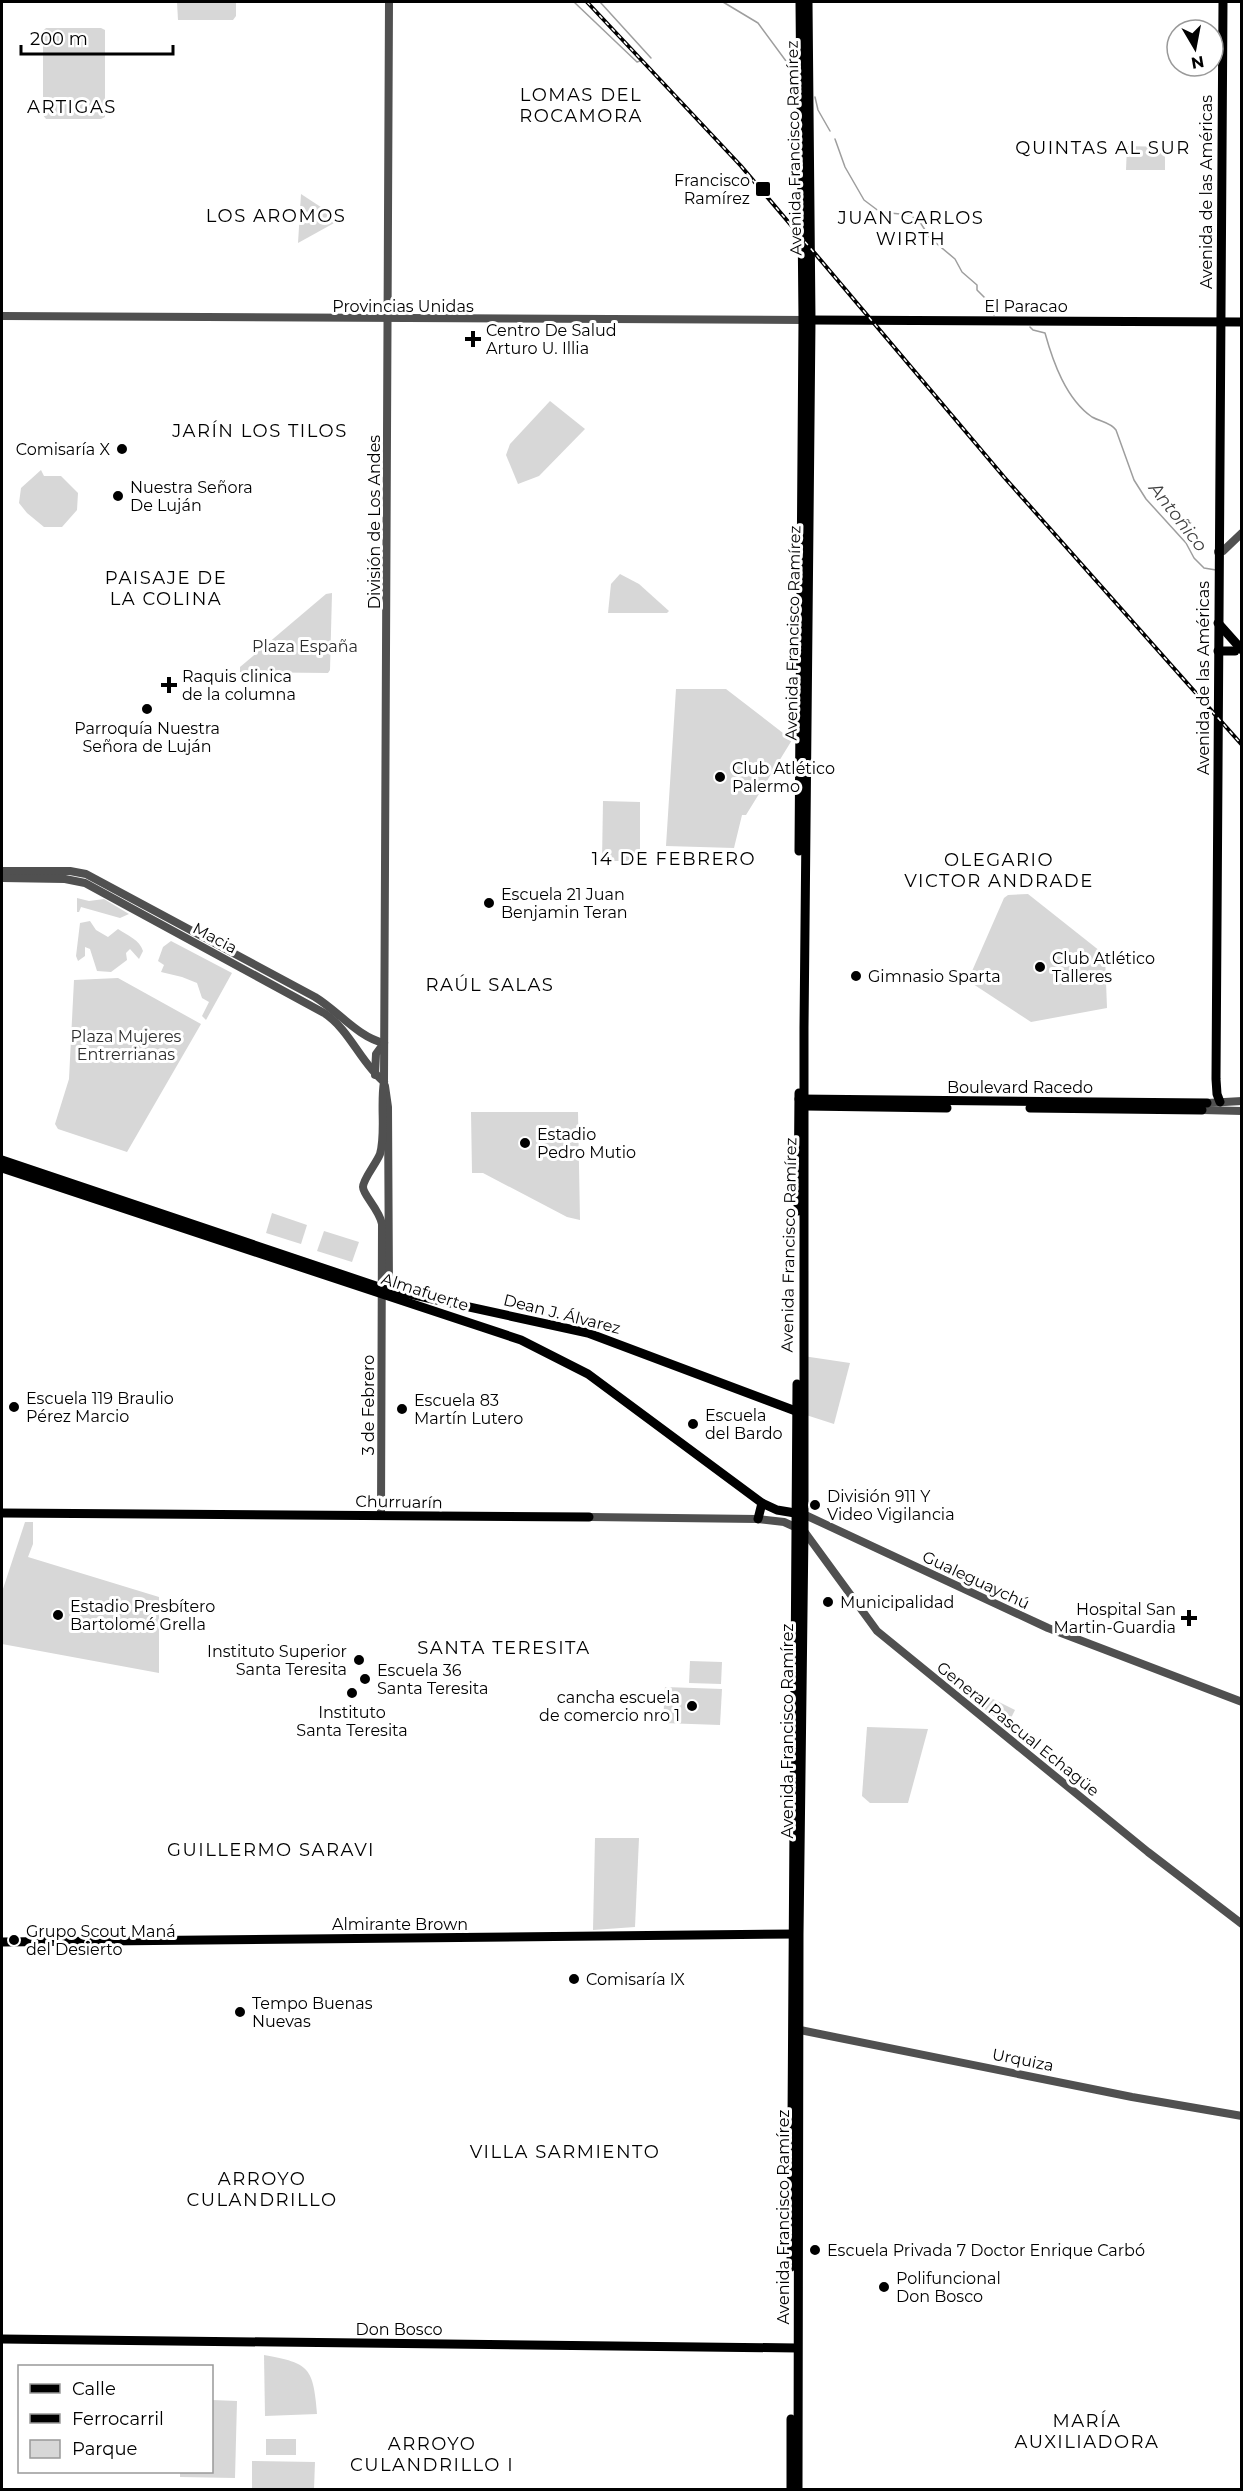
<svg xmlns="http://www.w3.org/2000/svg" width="1243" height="2491" viewBox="0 0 1243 2491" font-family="Montserrat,sans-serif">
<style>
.green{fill:#d7d7d7}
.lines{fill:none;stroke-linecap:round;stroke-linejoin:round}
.stream{stroke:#9e9e9e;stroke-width:1.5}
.minor{stroke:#505050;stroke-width:8}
.major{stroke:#000;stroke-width:9}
.rail-casing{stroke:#000;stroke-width:4}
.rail{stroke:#fff;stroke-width:1.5;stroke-dasharray:4.5;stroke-linecap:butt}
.poi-dot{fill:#000;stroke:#fff;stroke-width:2}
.labels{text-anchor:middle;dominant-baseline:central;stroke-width:6;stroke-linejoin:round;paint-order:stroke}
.street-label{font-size:16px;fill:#000;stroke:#fff}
.poi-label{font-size:16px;fill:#000;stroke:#fff;text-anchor:start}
.park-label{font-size:16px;fill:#2e2e2e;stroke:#fff}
.neighbourhood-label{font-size:18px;letter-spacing:1.5px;fill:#000;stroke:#fff}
.water-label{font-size:18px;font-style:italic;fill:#3f3f3f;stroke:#fff}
</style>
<rect width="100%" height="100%" fill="#fff"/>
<g class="green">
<polygon points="177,2 236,2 236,16 233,20 178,20"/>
<polygon points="46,28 101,28 105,30 105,117 101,119 46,119 43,115 43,31"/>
<polygon points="1127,146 1165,147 1165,170 1126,170"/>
<polygon points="301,194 336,217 336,222 298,243"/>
<polygon points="550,401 585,429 539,476 518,484 506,455 510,444"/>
<polygon points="41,470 44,476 61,476 78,493 77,510 62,527 44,527 27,513 19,503 21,488"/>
<polygon points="620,574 639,584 669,611 667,613 608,613 611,584"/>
<polygon points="332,593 330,670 328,673 240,672 240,667 326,594"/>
<polygon points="676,689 726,689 792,740 746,815 742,815 734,848 666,846"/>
<polygon points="603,801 640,802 640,861 602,861"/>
<polygon points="1028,894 1105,955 1107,1008 1031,1022 970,982 969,978 1004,898 1008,895"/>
<polygon points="77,898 89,901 104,899 129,914 120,918 81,907 79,912 77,912"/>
<path d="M 90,921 L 96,930 L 108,937 L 118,929 C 127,935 140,940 143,951 L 139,959 L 130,949 L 126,953 L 127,960 L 111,972 L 97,971 L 90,949 L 85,947 L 85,956 L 78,961 L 76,956 L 80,923 Z"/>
<polygon points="171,941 232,973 206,1020 202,1016 209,1002 202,998 197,983 182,977 161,972 164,965 158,961 163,947"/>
<polygon points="118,978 201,1024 127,1152 58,1129 55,1124 69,1079 74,980"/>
<polygon points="471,1112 578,1112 580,1220 567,1217 483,1173 472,1173"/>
<polygon points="272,1213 307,1225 301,1244 266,1233"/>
<polygon points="324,1231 359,1242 352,1262 317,1251"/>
<polygon points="803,1356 850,1363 834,1424 803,1414"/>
<polygon points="25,1522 33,1522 33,1544 28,1557 159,1597 159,1673 2,1644 2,1592"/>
<polygon points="690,1661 722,1662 721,1684 689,1683"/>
<polygon points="961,1683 1015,1710 1007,1726 958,1689"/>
<polygon points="665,1687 722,1689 720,1725 663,1723"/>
<polygon points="867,1727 928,1729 908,1803 870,1803 862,1796"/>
<polygon points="595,1838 639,1838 635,1927 593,1930"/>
<path d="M 264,2355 C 310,2363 313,2368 317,2414 L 265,2416 Z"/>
<polygon points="212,2400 237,2401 235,2478 180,2477 180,2472 212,2472"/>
<rect x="266" y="2439" width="30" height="16"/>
<polygon points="252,2461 315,2462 314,2489 252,2489"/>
</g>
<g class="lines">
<g class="stream">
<polyline points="574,2 637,62 640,61"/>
<polyline points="600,2 651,58"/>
<polyline points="723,2 758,23 797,76"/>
<polyline points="815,97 818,110 830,131"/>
<polyline points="835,139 845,167 864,200 880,212 910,215 920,222 930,238 955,259 962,272 977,285 977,290 988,301 994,315"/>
<path d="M 1030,327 L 1033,330 L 1045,333 C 1053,362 1066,399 1092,417 C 1101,422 1110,422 1116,430 L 1134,480 L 1146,499 L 1186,543 L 1194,558 L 1204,568 L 1216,570"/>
</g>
<g class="minor">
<polyline points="2,316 806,320"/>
<polyline points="1218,552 1223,551 1242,533"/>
<path d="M 2,871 L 70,871 L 86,874 L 315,997 C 338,1011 358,1037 384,1043"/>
<path d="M 2,878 L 65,879 L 85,883 L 324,1013 C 350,1030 360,1062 384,1082"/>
<polyline points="375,1075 376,1054 384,1043"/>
<polyline points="385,1086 388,1107 389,1289 385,1294"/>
<polyline points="1207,1103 1242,1101"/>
<polyline points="1202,1110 1242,1111"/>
<polyline points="803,1514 1048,1628 1242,1702"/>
<path d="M 381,1516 L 382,1224 C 379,1209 363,1195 363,1187 C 363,1179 376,1164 380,1154 C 386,1133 380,1105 384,1082 L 389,2"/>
<polyline points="589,1517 758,1519 784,1522 804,1531 877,1631 1148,1852 1242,1924"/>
<polyline points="800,2030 1132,2097 1242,2116"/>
</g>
<g class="major">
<polyline points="811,320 1242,322"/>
<polyline points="1218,623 1242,650"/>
<polyline points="1218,651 1235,651"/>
<polyline points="799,851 803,320 800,2"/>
<polyline points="799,1099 1207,1103"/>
<polyline points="1220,1102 1217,1094 1216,1079 1223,2"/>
<polyline points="805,1106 947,1108"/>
<polyline points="1030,1108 1202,1110"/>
<polyline points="2,1160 382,1288 588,1333 801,1413"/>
<polyline points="2,1168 521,1340 588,1374 762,1503 777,1510 801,1514"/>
<polyline points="798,1211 799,1093"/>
<polyline points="2,1513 589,1517"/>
<polyline points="758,1519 762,1503"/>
<polyline points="2,1942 797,1934"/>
<polyline points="791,2267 797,1384"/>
<polyline points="2,2339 797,2348"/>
<polyline points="791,2490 791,2419"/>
<polyline points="798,2490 799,1934 804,1531 804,1028 811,320 808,2"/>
</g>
<defs>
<polyline id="rail" points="587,2 741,166 1004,477 1242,745"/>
</defs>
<use href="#rail" class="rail-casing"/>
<use href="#rail" class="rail"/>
</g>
<g class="poi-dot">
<rect x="755" y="181" width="16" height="16" rx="3"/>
<path d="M470 330h6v6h6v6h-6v6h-6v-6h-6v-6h6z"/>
<circle cx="122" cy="449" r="6"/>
<circle cx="118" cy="496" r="6"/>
<path d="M166 676h6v6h6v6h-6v6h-6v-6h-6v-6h6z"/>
<circle cx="147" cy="709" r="6"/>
<circle cx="720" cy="777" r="6"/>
<circle cx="489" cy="903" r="6"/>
<circle cx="1040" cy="967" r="6"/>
<circle cx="856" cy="976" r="6"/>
<circle cx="525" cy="1143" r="6"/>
<circle cx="14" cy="1407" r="6"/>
<circle cx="402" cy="1409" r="6"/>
<circle cx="693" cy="1424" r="6"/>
<circle cx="815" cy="1505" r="6"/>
<circle cx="828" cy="1602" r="6"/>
<circle cx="58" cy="1615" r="6"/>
<path d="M1186 1609h6v6h6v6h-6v6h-6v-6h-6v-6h6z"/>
<circle cx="359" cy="1660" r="6"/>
<circle cx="365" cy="1679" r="6"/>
<circle cx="352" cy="1693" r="6"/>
<circle cx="692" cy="1706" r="6"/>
<circle cx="14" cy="1940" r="6"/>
<circle cx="574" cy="1979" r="6"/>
<circle cx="240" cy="2012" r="6"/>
<circle cx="815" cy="2250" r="6"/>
<circle cx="884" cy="2287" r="6"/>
</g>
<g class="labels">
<g class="street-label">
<text transform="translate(794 148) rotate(-91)">Avenida Francisco Ramírez</text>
<text transform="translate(1206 192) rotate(-90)">Avenida de las Américas</text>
<text x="403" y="306">Provincias Unidas</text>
<text x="1026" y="306">El Paracao</text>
<text transform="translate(374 522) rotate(-90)">División de Los Andes</text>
<text transform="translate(793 633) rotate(-89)">Avenida Francisco Ramírez</text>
<text transform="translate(1203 678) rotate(-90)">Avenida de las Américas</text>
<text transform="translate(215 938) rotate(28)">Macia</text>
<text x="1020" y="1087">Boulevard Racedo</text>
<text transform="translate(789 1245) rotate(-89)">Avenida Francisco Ramírez</text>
<text transform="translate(425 1292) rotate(18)">Almafuerte</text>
<text transform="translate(562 1314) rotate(14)">Dean J. Álvarez</text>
<text transform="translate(368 1405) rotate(-90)">3 de Febrero</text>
<text transform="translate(399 1502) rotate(1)">Churruarín</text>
<text transform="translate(976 1580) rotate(25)">Gualeguaychú</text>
<text transform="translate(1018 1729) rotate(39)">General Pascual Echagüe</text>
<text transform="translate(787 1731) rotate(-90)">Avenida Francisco Ramírez</text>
<text x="400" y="1924">Almirante Brown</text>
<text transform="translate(1023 2060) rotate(11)">Urquiza</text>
<text transform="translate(783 2217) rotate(-90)">Avenida Francisco Ramírez</text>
<text x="399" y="2329">Don Bosco</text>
</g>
<g class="poi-label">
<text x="750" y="180" text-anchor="end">Francisco<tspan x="750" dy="18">Ramírez</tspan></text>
<text x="486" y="330">Centro De Salud<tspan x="486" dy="18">Arturo U. Illia</tspan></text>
<text x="110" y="449" text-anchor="end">Comisaría X</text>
<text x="130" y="487">Nuestra Señora<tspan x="130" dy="18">De Luján</tspan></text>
<text x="182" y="676">Raquis clinica<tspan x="182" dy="18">de la columna</tspan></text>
<text x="147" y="728" text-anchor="middle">Parroquía Nuestra<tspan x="147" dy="18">Señora de Luján</tspan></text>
<text x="732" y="768">Club Atlético<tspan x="732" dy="18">Palermo</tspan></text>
<text x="501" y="894">Escuela 21 Juan<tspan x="501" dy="18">Benjamin Teran</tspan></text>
<text x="1052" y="958">Club Atlético<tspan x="1052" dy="18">Talleres</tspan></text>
<text x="868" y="976">Gimnasio Sparta</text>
<text x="537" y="1134">Estadio<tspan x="537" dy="18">Pedro Mutio</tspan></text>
<text x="26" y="1398">Escuela 119 Braulio<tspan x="26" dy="18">Pérez Marcio</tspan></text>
<text x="414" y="1400">Escuela 83<tspan x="414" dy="18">Martín Lutero</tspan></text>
<text x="705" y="1415">Escuela<tspan x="705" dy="18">del Bardo</tspan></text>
<text x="827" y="1496">División 911 Y<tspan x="827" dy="18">Video Vigilancia</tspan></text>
<text x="840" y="1602">Municipalidad</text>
<text x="70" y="1606">Estadio Presbítero<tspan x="70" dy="18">Bartolomé Grella</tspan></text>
<text x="1176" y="1609" text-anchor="end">Hospital San<tspan x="1176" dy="18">Martin-Guardia</tspan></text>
<text x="347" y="1651" text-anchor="end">Instituto Superior<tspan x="347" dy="18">Santa Teresita</tspan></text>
<text x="377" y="1670">Escuela 36<tspan x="377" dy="18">Santa Teresita</tspan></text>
<text x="680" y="1697" text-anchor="end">cancha escuela<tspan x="680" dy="18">de comercio nro 1</tspan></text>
<text x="352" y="1712" text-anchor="middle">Instituto<tspan x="352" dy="18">Santa Teresita</tspan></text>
<text x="26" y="1931">Grupo Scout Maná<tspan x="26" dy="18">del Desierto</tspan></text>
<text x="586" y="1979">Comisaría IX</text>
<text x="252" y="2003">Tempo Buenas<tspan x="252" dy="18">Nuevas</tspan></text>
<text x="827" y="2250">Escuela Privada 7 Doctor Enrique Carbó</text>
<text x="896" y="2278">Polifuncional<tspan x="896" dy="18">Don Bosco</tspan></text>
</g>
<g class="park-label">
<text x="305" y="646">Plaza España</text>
<text x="126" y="1036">Plaza Mujeres<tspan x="126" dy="18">Entrerrianas</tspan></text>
</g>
<g class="neighbourhood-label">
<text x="581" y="95">LOMAS DEL<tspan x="581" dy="21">ROCAMORA</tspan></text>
<text x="72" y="107">ARTIGAS</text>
<text x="1103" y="148">QUINTAS AL SUR</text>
<text x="276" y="216">LOS AROMOS</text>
<text x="911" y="218">JUAN CARLOS<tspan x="911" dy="21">WIRTH</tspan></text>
<text x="260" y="431">JARÍN LOS TILOS</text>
<text x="166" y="578">PAISAJE DE<tspan x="166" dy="21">LA COLINA</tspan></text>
<text x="674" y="859">14 DE FEBRERO</text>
<text x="999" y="860">OLEGARIO<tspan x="999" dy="21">VICTOR ANDRADE</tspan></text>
<text x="490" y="985">RAÚL SALAS</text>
<text x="504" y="1648">SANTA TERESITA</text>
<text x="271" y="1850">GUILLERMO SARAVI</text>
<text x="565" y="2152">VILLA SARMIENTO</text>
<text x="262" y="2179">ARROYO<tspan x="262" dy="21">CULANDRILLO</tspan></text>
<text x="1087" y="2421">MARÍA<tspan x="1087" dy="21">AUXILIADORA</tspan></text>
<text x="432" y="2444">ARROYO<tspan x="432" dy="21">CULANDRILLO I</tspan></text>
</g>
<g class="water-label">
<text transform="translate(1178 517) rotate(52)">Antoñico</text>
</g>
</g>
<rect width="1243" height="2491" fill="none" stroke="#000000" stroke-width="6"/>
<rect x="18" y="2365" width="195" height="108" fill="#ffffff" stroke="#999999" stroke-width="1.5"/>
<rect x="30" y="2384" width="30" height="9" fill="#000000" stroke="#999999" stroke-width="1.5"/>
<text x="72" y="2395" font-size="18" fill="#000000">Calle</text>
<rect x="30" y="2414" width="30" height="9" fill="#000000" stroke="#999999" stroke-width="1.5"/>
<text x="72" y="2425" font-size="18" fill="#000000">Ferrocarril</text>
<rect x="30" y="2440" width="30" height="18" fill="#d7d7d7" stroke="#999999" stroke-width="1.5"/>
<text x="72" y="2455" font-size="18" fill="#000000">Parque</text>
<g transform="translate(1195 48) rotate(170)"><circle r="28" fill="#ffffff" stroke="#999999" stroke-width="1.5"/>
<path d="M0-4.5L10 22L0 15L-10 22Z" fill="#000000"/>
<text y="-9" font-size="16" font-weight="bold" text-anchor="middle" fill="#000000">N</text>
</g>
<path d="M21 45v9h152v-9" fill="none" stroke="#000000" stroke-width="3"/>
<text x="30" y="45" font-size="18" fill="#000000" stroke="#ffffff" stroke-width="4.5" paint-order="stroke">200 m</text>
</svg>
